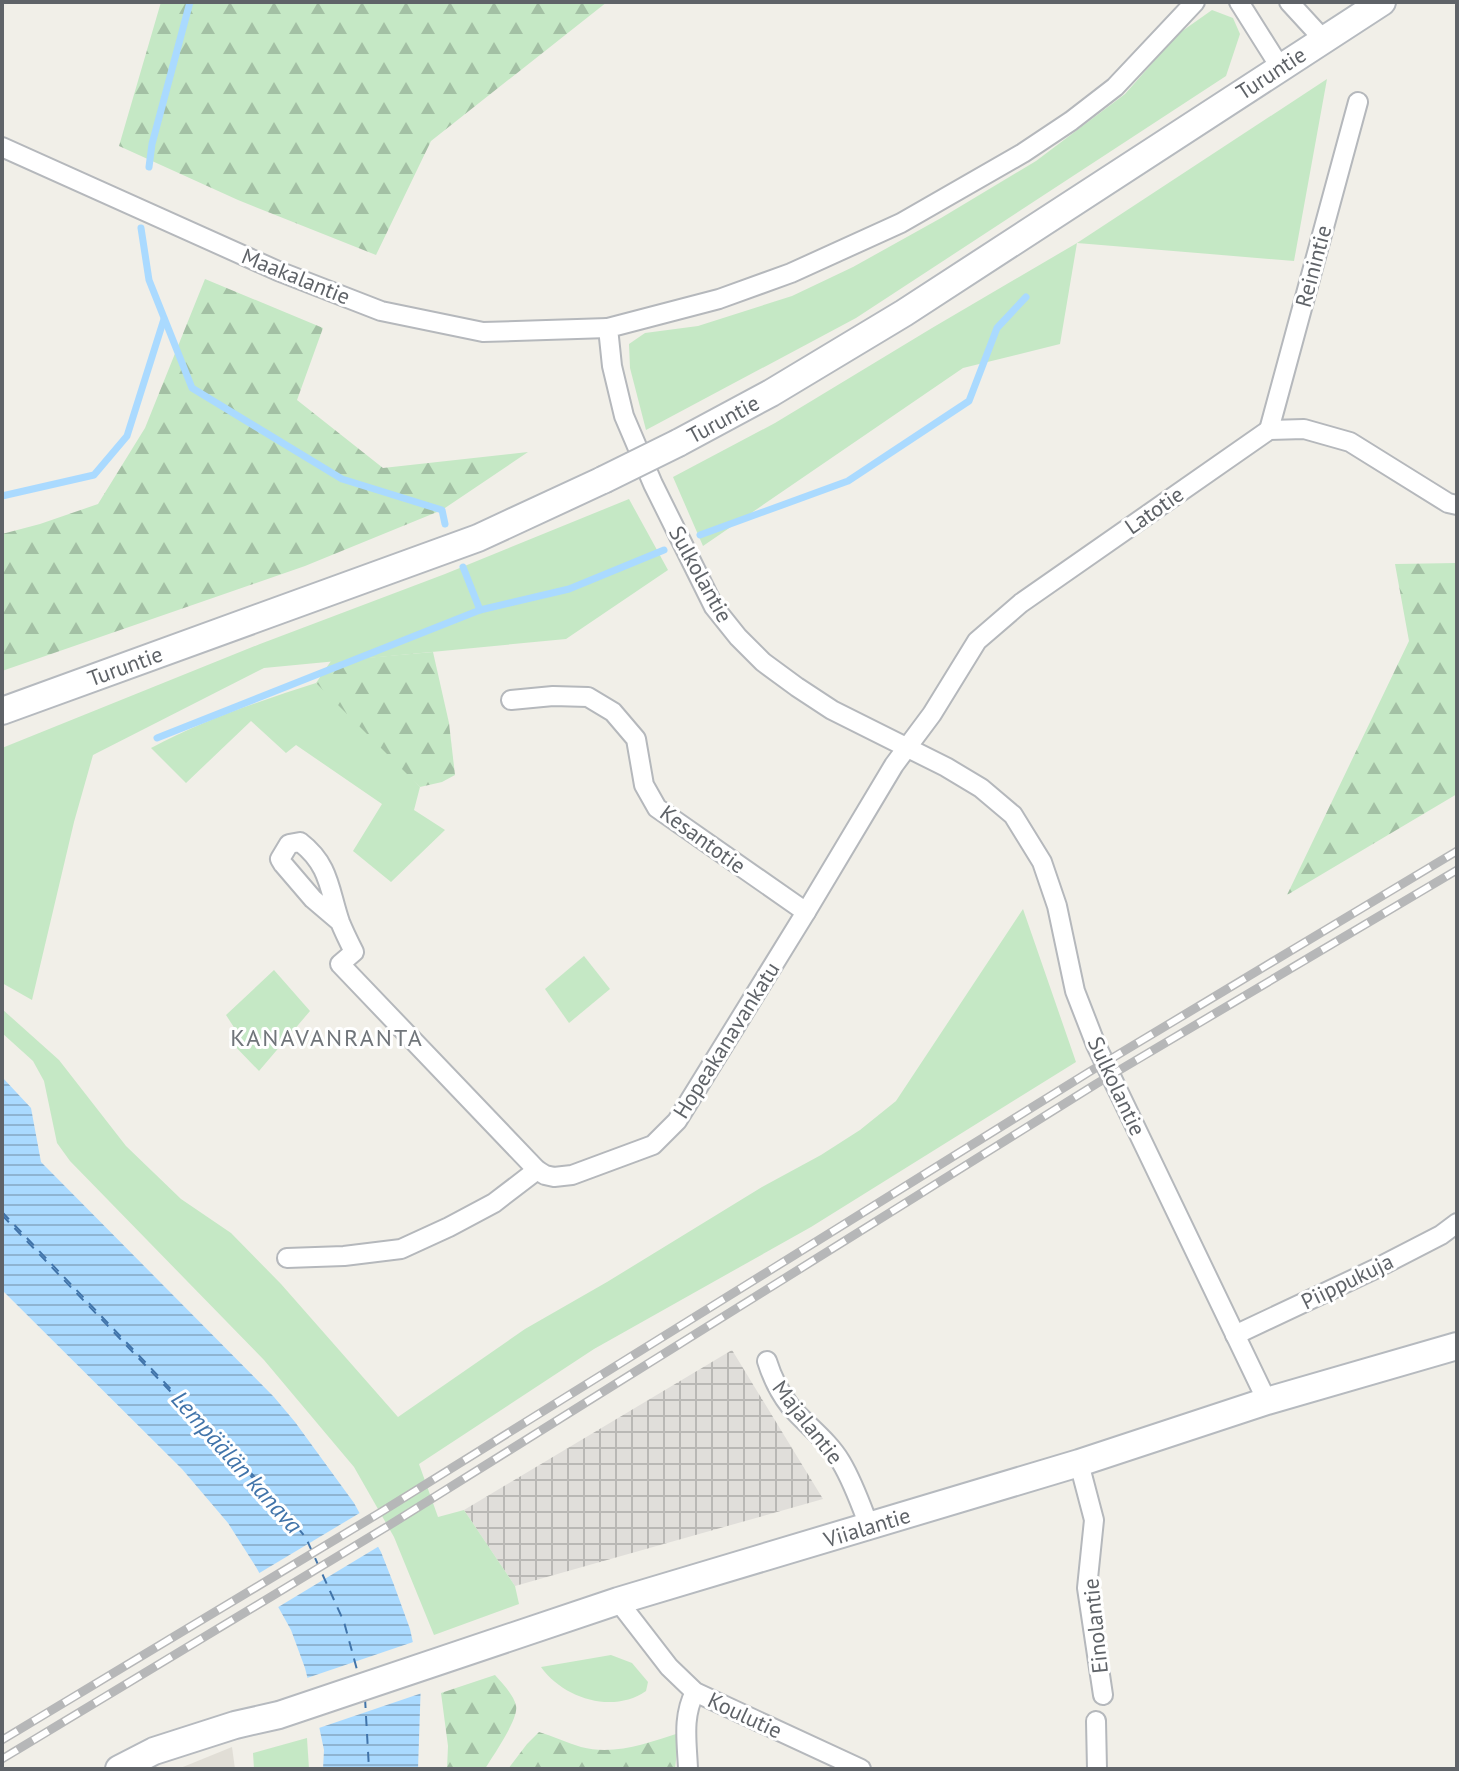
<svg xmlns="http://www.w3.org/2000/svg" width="1459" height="1771" viewBox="0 0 1459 1771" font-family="'PT Sans',sans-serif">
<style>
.industrial{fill:url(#industrial-grid)}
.education{fill:#e1ded6}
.green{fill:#c5e8c5}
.forest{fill:url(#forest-firs)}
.water{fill:url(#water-rules)}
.pier{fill:#f1efe8}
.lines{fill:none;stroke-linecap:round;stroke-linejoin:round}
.stream{stroke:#aadaff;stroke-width:7}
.ferry{stroke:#4174aa;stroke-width:2;stroke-dasharray:10 8;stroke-linecap:butt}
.minor-casing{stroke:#b5b8bc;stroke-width:22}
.secondary-casing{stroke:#b6babf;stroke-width:30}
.minor{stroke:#fff;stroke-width:18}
.secondary{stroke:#fff;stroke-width:26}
.rail-casing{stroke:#b6b7b8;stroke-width:9}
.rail{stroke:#fff;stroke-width:6;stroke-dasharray:18;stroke-linecap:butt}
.secondary-bridge-casing{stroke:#b6babf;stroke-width:30;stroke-linecap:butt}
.secondary-bridge{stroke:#fff;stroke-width:26}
.labels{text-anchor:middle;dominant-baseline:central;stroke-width:6;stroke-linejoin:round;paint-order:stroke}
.street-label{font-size:22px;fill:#5f6368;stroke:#fff}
.neighbourhood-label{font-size:24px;letter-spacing:2px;fill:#70757a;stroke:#fff}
.water-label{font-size:24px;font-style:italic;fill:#4174aa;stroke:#fff}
</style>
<defs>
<pattern id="industrial-grid" width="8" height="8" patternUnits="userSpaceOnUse" patternTransform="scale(2)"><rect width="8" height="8" fill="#e0deda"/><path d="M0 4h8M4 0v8" fill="none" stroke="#b9b8b5"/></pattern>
<pattern id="forest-firs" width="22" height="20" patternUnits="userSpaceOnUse" patternTransform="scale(2)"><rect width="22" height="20" fill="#c5e8c5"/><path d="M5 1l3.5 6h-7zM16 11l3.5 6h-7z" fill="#a3c0a4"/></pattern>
<pattern id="water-rules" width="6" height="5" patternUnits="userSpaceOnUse" patternTransform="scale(2)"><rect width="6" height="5" fill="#aadaff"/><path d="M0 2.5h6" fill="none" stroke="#8eb4d2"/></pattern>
</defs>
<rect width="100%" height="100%" fill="#f1efe8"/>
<polygon class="industrial" points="732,1350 823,1499 515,1586 464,1510"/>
<polygon class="education" points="232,1747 235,1769 178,1769"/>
<g class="green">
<polygon points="1212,10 1233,18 1240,34 1226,76 856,318 646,430 630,368 629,344 645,333 698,326 792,296 853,267 941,218 1036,161 1125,94 1178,34"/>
<polygon points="1327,79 1294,261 1077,243 1060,344 963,368 703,546 673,477 775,423 932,328 1077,243"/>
<polygon points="629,499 668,570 566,639 264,668 93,755 74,822 32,1000 2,983 2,748 260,644 445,574"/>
<path d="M 316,683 L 361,722 L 420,787 L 414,810 L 445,830 L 391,882 L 353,851 L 382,804 L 296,745 L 286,753 L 251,721 L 186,783 L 151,748 C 203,720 260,701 316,683 Z"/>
<polygon points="1023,909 1076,1062 811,1227 594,1349 419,1464 438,1517 464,1510 515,1586 519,1604 434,1635 394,1537 354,1467 264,1360 70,1161 57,1143 44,1081 33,1061 2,1033 2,1009 59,1060 126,1146 181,1199 231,1233 281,1284 398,1417 525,1329 607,1282 762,1187 821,1155 860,1130 896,1101"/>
<polygon points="584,956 610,989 569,1023 545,989"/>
<polygon points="274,970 310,1011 259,1071 229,1040 237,1032 226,1015"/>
<path d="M 611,1655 L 632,1663 L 648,1682 L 646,1691 C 613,1714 564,1699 541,1667 Z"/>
<polygon points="307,1738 309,1769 254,1769 253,1753"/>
</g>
<g class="forest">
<polygon points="161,2 607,2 431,141 376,255 238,200 119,146"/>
<polygon points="205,279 323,328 297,400 383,468 528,452 442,510 305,566 2,671 2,534 40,524 98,504 145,428"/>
<polygon points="1457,563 1457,794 1287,895 1409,641 1395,564"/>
<polygon points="433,652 449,723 455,775 442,782 420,787 316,683 331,661"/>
<path d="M 495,1675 C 502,1683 514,1695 516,1706 C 519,1719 492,1757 485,1769 L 447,1769 L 448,1746 L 441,1693 Z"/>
<path d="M 539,1732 C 553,1736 567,1743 581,1747 C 614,1756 647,1743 679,1733 L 675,1769 L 508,1769 L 527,1744 Z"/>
</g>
<polygon class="water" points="2,1077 31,1108 41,1162 274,1397 295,1422 354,1503 381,1552 394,1585 410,1629 421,1680 418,1769 323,1769 324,1750 316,1712 305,1668 291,1630 256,1567 228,1523 182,1469 2,1290"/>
<g class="pier">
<polygon points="363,1511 381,1545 275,1609 256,1575"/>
<polygon points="416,1641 424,1679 425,1692 316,1729 304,1679"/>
</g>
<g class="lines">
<g class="stream">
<polyline points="149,167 152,144 190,2"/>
<polyline points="141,228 149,280 192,388 342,479 442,510 445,524"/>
<polyline points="2,496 94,475 127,436 164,319"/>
<polyline points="700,535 848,481 969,401 997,328 1026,297"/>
<polyline points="480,610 569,589 664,550"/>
<polyline points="157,738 480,610 463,567"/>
</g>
<g class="ferry">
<polyline points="2,1212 268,1491 306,1538 344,1622 359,1677"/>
<polyline points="2,1215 273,1499"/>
<polyline points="365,1698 369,1769"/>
</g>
<defs>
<g id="minor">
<polyline points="1195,2 1115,87 1071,121 1023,153 901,223 791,273 719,299 608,328 612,366 624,416 653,484 714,607 738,637 763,662 797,687 832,710 946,767 981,788 1013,815 1042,862 1057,906 1075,991 1096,1045 1267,1401"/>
<polyline points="1239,2 1280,67"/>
<polyline points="1289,2 1323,39"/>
<polyline points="2,147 278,271 381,311 483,332 608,328"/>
<polyline points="1269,430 1358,102"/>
<polyline points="511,700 553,696 588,697 613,712 636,739 644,785 657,808 806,912"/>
<path d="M 340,922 L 313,899 L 283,864 L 280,859 L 289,844 L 300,842 C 330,865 329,890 340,922 C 344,932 349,942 354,952 L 340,964 L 537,1170 L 545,1175 L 554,1177 L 572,1175 L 653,1145 L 677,1121 L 806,912 L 894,765 L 932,714 L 977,641 L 1021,603 L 1269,430 L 1304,429 L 1350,442 L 1448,503 L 1457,505"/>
<polyline points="287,1258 344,1256 401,1249 449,1227 494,1203 537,1170"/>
<polyline points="1235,1335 1375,1269 1441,1235 1457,1223"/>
<path d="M 767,1361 C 772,1377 779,1392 790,1406 C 806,1425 828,1440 841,1462 C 853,1482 861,1505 869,1526"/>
<polyline points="1079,1463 1094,1520 1087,1588 1103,1695"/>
<polyline points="618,1601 669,1667 695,1692 861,1769"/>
<polyline points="1096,1721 1097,1769"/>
<path d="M 688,1769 C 687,1742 682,1717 695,1692"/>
</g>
<g id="secondary">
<polyline points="678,443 771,393 904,313 1382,2"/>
<polyline points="2,711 478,538 603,480"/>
<polyline points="119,1769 154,1751 235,1725 279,1715 618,1601 1079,1463 1267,1401 1457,1346"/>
</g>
</defs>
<use href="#minor" class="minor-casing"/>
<use href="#secondary" class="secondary-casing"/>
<use href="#minor" class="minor"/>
<use href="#secondary" class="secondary"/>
<defs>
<g id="rail">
<polyline points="2,1740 381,1512 1089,1072 1457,851"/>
<polyline points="2,1759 388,1526 1096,1084 1457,870"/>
</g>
</defs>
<use href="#rail" class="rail-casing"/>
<use href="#rail" class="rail"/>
<defs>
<polyline id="secondary-bridge" points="603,480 678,443"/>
</defs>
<use href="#secondary-bridge" class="secondary-bridge-casing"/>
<use href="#secondary-bridge" class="secondary-bridge"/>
</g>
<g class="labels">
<g class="street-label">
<text transform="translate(1271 73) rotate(-33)">Turuntie</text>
<text transform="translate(1313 266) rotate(-75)">Reinintie</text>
<text transform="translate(296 276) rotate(22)">Maakalantie</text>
<text transform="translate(723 419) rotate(-28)">Turuntie</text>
<text transform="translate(1154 510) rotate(-35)">Latotie</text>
<text transform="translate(701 574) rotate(61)">Sulkolantie</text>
<text transform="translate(125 666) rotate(-20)">Turuntie</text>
<text transform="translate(703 839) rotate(36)">Kesantotie</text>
<text transform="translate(726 1040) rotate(-58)">Hopeakanavankatu</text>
<text transform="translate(1117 1086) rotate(65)">Sulkolantie</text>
<text transform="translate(1347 1281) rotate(-26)">Piippukuja</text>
<text transform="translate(808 1422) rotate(52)">Majalantie</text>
<text transform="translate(867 1527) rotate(-17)">Viialantie</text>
<text transform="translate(1095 1626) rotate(-96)">Einolantie</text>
<text transform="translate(745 1715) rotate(25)">Koulutie</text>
</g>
<g class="neighbourhood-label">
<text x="327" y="1037">KANAVANRANTA</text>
</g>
<g class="water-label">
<text transform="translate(237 1462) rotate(48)">Lempäälän kanava</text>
</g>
</g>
<rect width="1459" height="1771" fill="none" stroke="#5f6368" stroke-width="8"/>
</svg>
